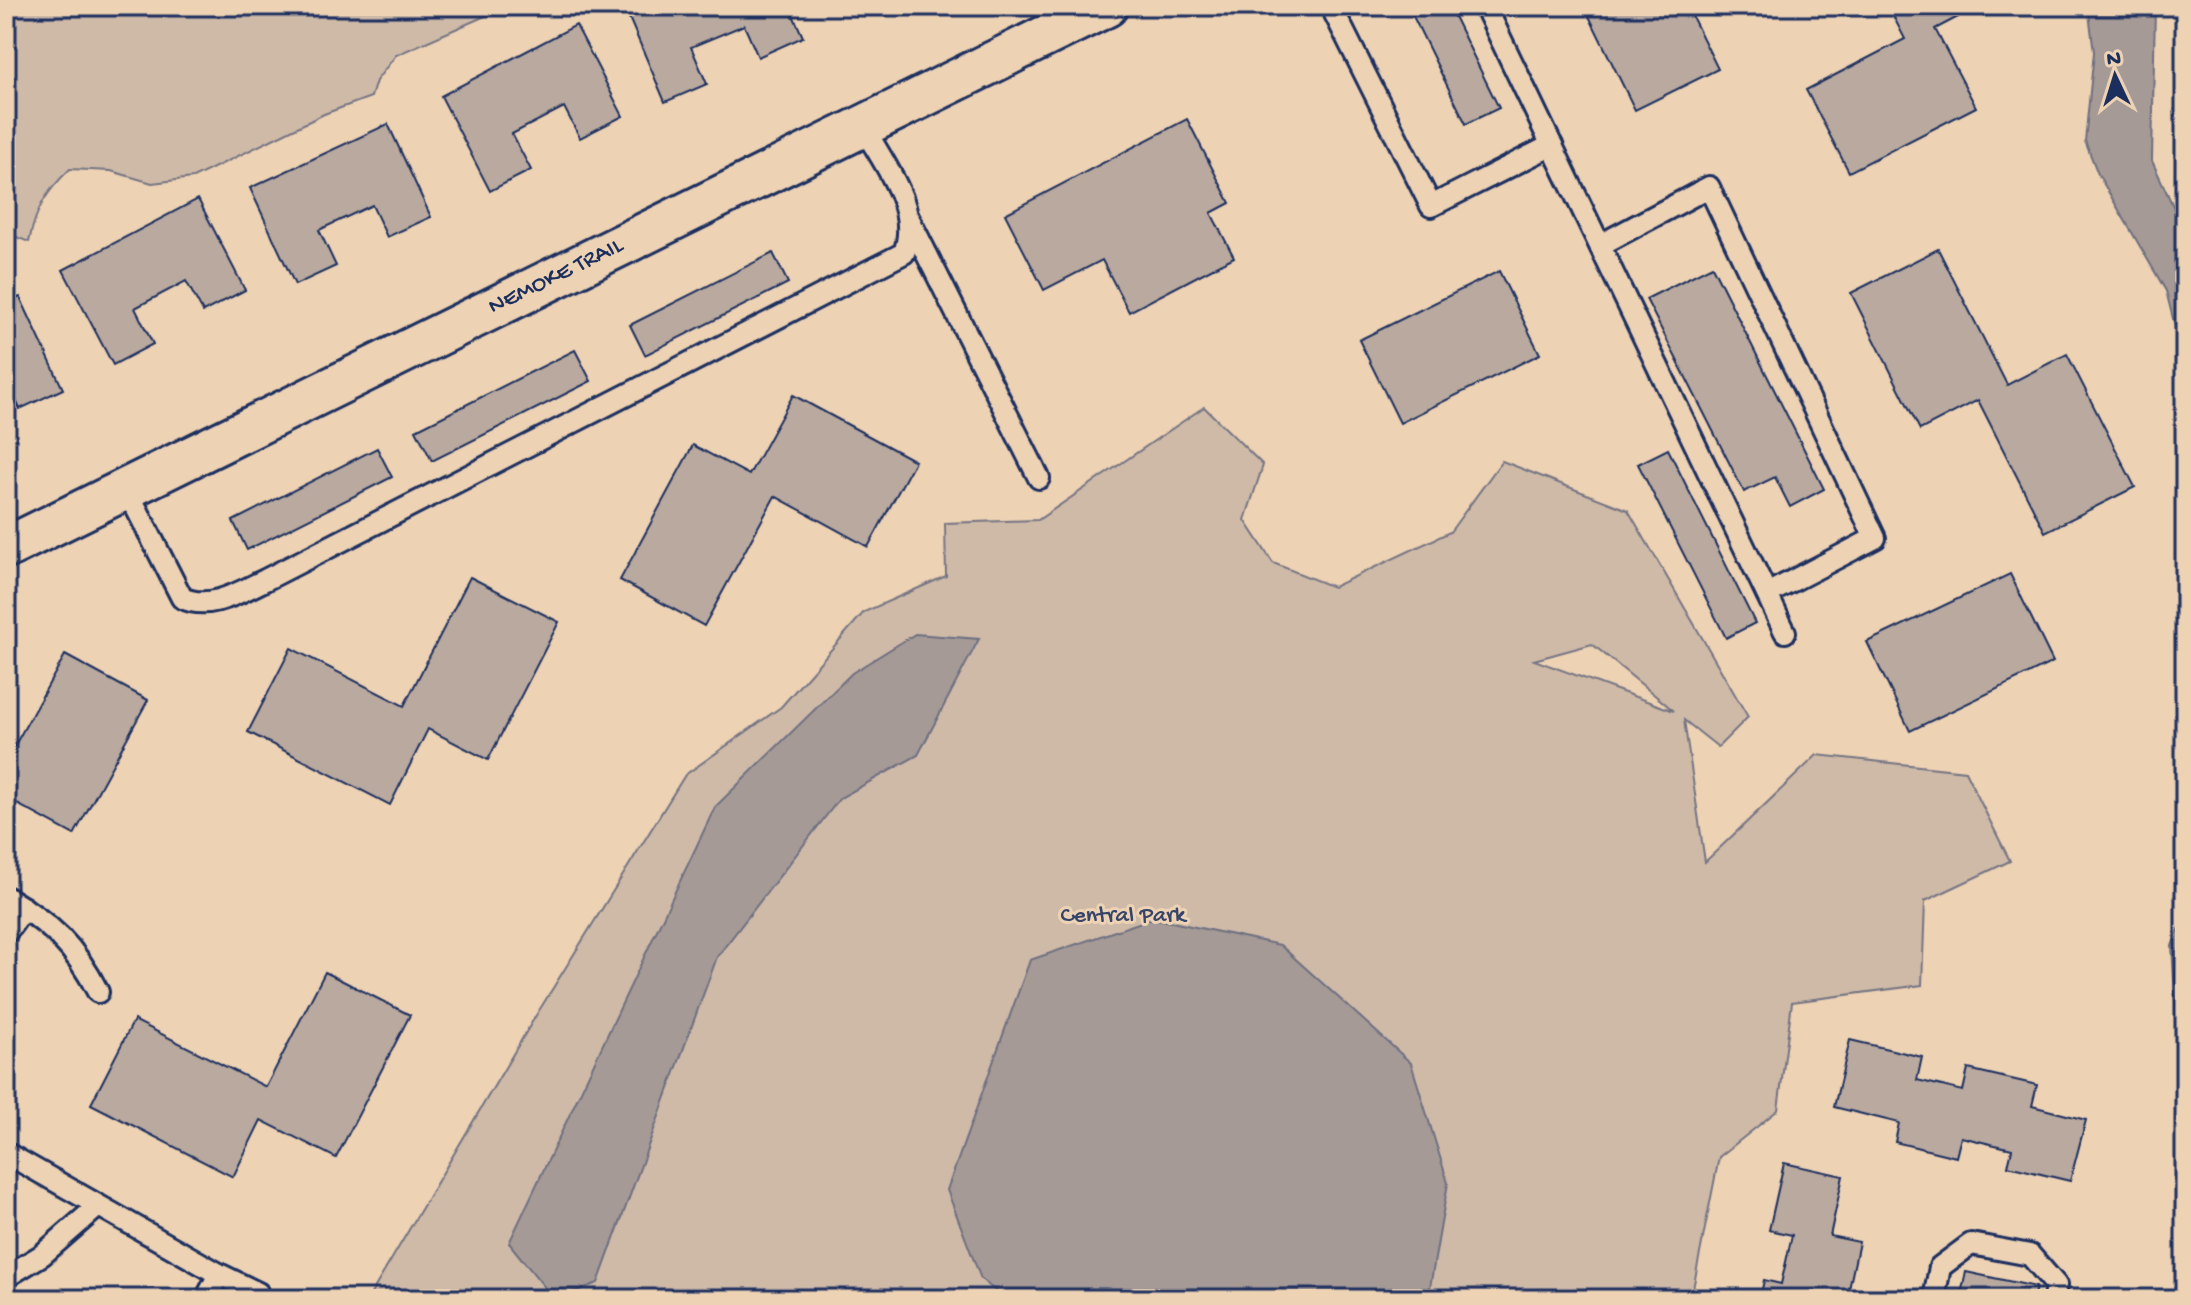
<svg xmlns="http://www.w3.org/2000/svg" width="2191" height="1305" viewBox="0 0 2191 1305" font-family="'Gochi Hand',sans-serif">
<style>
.green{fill:#cfbaa8;stroke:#757483;stroke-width:2;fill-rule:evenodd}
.water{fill:#a59a96;stroke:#6e6f80;stroke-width:2}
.building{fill:#b9a99f;stroke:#1b2f5e;stroke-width:2}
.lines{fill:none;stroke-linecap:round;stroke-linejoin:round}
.service-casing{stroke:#1b2f5e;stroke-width:26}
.minor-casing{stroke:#1b2f5e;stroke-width:46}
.service{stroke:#edd2b4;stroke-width:20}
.minor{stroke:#edd2b4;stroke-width:40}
.labels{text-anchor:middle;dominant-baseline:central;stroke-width:6;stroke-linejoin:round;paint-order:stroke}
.street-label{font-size:24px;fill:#1b2f5e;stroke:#edd2b4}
.park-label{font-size:24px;fill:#364469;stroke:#edd2b4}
</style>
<rect width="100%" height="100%" fill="#edd2b4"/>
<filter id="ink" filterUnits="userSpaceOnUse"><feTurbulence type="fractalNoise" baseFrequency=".0125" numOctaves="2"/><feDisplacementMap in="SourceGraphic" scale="16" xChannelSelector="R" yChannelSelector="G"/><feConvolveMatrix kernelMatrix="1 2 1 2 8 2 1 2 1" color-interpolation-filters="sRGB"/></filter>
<g filter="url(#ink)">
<g class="green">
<path d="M 6,6 L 508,6 L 396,55 L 376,81 L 371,97 L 324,114 L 193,178 L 152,183 L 111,171 L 70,169 C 46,192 36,208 29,242 L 6,233 Z"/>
<path d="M 1204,407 L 1263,465 L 1245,520 L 1273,563 L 1333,587 L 1450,532 L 1502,461 L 1628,510 L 1748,717 L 1718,747 L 1684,720 L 1705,862 L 1817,755 L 1965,771 L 2010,861 L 1925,901 L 1922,985 L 1792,1002 L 1778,1110 L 1719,1157 L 1691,1299 L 368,1299 L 535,1017 L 685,775 L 781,707 L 864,612 L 946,576 L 945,523 L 1038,520 ZM 1592,644 L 1673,710 L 1674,711 L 1534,660 Z"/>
</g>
<g class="water">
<polygon points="2088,6 2155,6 2152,161 2182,225 2185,237 2185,366 2166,291 2098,174 2085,141 2094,52"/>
<polygon points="915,634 979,639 918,755 840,798 717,957 598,1283 554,1299 509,1243 715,807 852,673"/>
<polygon points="2185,914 2185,1070 2179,1058 2172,946"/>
<polygon points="1153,918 1280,945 1411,1063 1448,1183 1428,1299 1005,1299 981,1279 947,1190 1030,960"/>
</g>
<g class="building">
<polygon points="624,6 789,6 803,37 758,57 744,25 691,47 707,84 665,102"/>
<polygon points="1408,6 1449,6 1499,108 1466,124"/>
<polygon points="1584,6 1687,6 1718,69 1635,110"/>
<polygon points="1888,6 1979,6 1935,29 1976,107 1849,172 1806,90 1905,39"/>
<polygon points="576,25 623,116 580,138 564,107 512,134 531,170 490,191 441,96"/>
<polygon points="1187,119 1230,203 1211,213 1234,257 1129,312 1102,260 1044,290 1005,214"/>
<polygon points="388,124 431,217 387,237 372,205 319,230 336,266 295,285 250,188"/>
<polygon points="198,199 245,290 203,312 186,281 135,308 153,344 113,365 63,270"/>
<polygon points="1938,249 2007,385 2067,354 2135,487 2045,532 1978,400 1920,430 1851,293"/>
<polygon points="773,253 788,283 645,355 630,325"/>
<polygon points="1712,266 1824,489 1790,507 1775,477 1744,492 1646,299"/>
<polygon points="1499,271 1540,354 1400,423 1359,340"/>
<polygon points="20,297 63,389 20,409 6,380 6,303"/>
<polygon points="575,350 591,381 432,461 416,430"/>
<polygon points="793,395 915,461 868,547 775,496 704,626 620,580 693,445 749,475"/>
<polygon points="377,448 392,477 247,550 233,521"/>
<polygon points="1668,449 1755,623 1726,638 1638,464"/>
<polygon points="2010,574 2053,662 1910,731 1867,642"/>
<polygon points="470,577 559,622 488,760 428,729 390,805 248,732 291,648 404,706"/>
<polygon points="65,655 148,700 74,835 6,798 6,761"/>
<polygon points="325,972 410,1015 336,1158 261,1120 233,1177 91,1104 134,1020 266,1087"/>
<polygon points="1850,1040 1922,1057 1917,1080 1963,1091 1968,1069 2037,1085 2032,1106 2086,1120 2070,1181 2008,1166 2012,1149 1961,1137 1956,1157 1895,1142 1899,1123 1834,1107"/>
<polygon points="1784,1163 1843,1176 1830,1236 1859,1242 1847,1299 1760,1299 1764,1280 1781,1284 1792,1235 1769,1230"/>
<polygon points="1966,1272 2036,1287 2033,1299 1960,1299"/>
</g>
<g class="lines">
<defs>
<g id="service">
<polyline points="1331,6 1431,206 1552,145"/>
<polyline points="1485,6 1785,632"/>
<polyline points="909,219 1039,478"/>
<polyline points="1600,245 1709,187 1875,538 1767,594"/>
<path d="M 126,488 L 182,598 C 210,611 240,592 265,580 L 904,253 C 921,208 883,164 863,126"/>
<path d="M 6,897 C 50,923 75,946 98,992"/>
<polyline points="6,933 24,908"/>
<polyline points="6,1153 219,1274 258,1293"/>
<polyline points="6,1277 42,1255 98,1206"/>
<polyline points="206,1299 219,1274"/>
<polyline points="1934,1299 1940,1267 1971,1244 2030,1255 2056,1285 2054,1299"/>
</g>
<polyline id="minor" points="6,548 1107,6"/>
</defs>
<use href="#service" class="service-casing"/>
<use href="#minor" class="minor-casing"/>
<use href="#service" class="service"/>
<use href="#minor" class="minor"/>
</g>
</g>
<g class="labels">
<g class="street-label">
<text transform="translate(556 277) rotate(-26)">NEMOKE TRAIL</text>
</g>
<g class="park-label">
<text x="1123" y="916">Central Park</text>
</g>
</g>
<rect width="2191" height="1305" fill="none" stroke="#edd2b4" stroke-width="32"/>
<rect x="16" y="16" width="2159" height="1273" fill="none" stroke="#1b2f5e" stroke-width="3" filter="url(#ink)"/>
<g transform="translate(2115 76) rotate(356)" stroke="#edd2b4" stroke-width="6" paint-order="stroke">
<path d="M0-6L14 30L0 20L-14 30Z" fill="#1b2f5e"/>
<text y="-12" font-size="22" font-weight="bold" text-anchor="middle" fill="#1b2f5e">N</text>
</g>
</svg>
